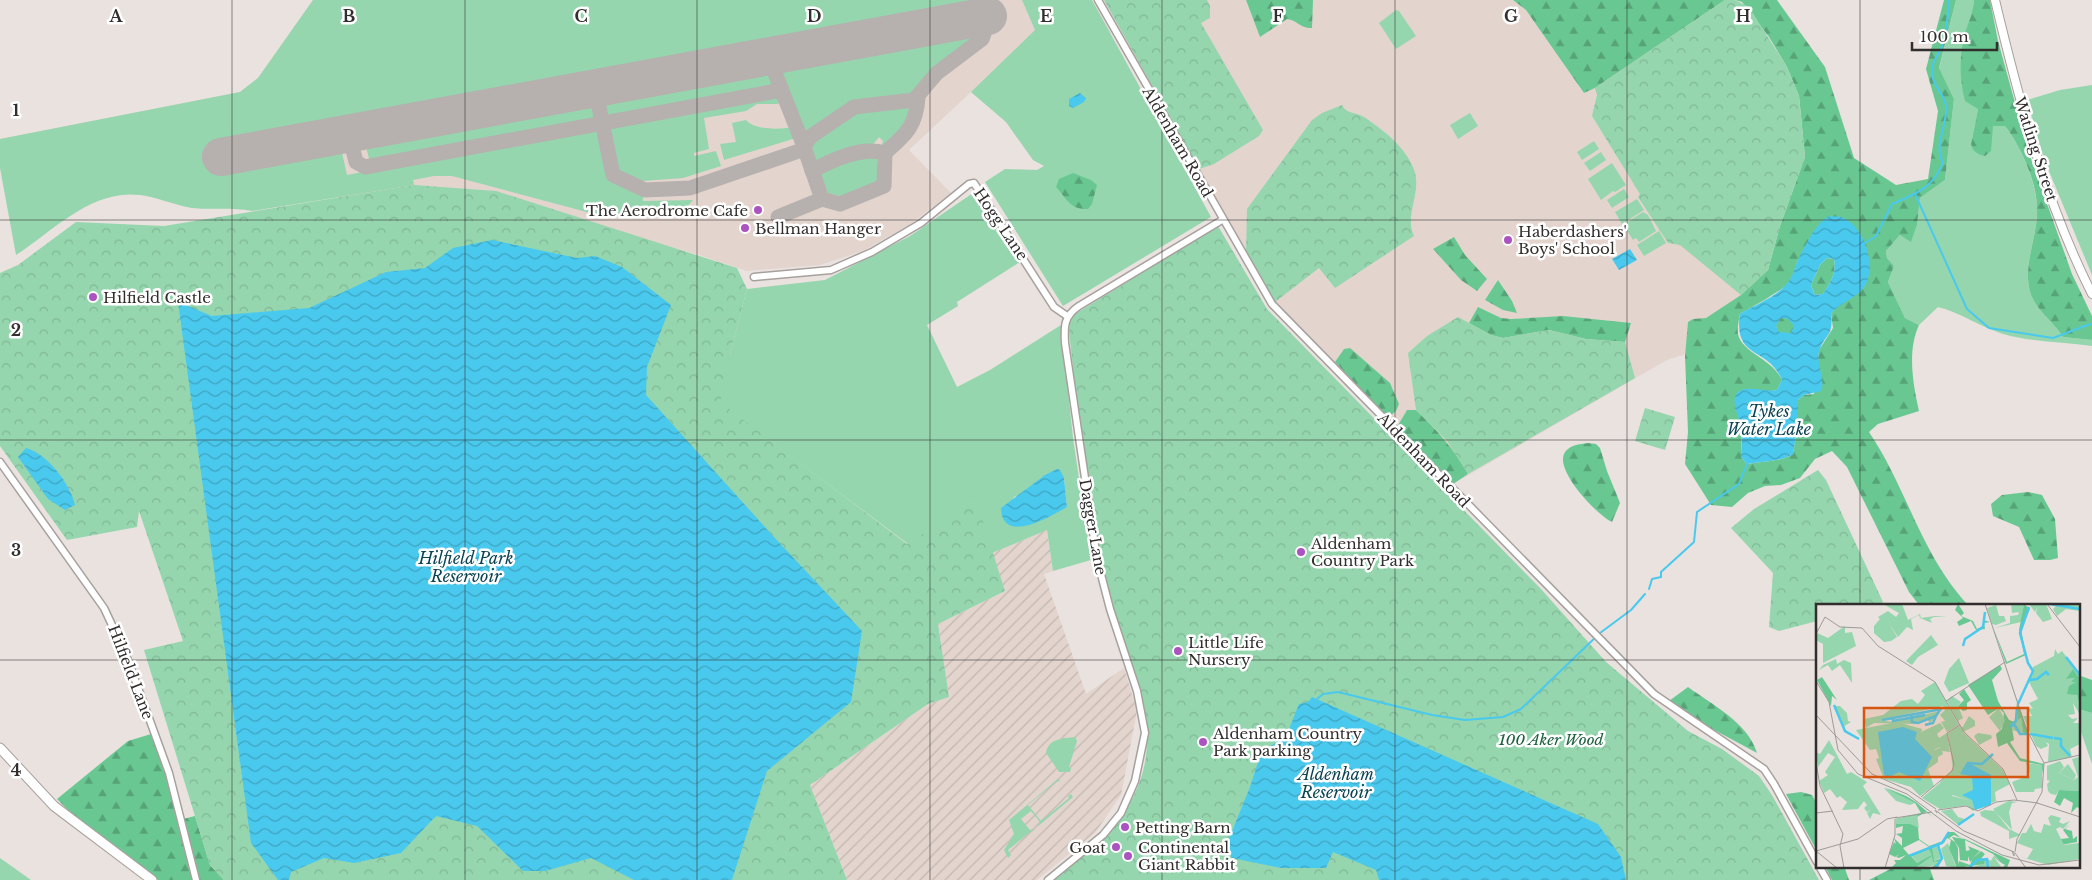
<svg xmlns="http://www.w3.org/2000/svg" width="2092" height="880" viewBox="0 0 2092 880" font-family="'Libre Baskerville',serif">
<style>
.built{fill:#e3d5ce}
.industrial{fill:url(#industrial-furrows)}
.green{fill:#95d6ae;fill-rule:evenodd}
.forest{fill:url(#forest-firs);fill-rule:evenodd}
.park{fill:url(#park-crowns)}
.water{fill:url(#water-waves);fill-rule:evenodd}
.lines{fill:none;stroke-linecap:round;stroke-linejoin:round}
.stream{stroke:#4ac9ee;stroke-width:2}
.taxiway{stroke:#b6b0ae;stroke-width:15}
.runway{stroke:#b6b0ae;stroke-width:38}
.minor-casing{stroke:#a7a19e;stroke-width:9}
.major-casing{stroke:#a7a19e;stroke-width:10}
.highway-casing{stroke:#a7a19e;stroke-width:11}
.minor{stroke:#fff;stroke-width:6}
.major{stroke:#fff;stroke-width:8}
.highway{stroke:#fff;stroke-width:9}
.grid{fill:none;stroke:#312e2d;stroke-width:1;stroke-opacity:0.55}
.poi-dot{fill:#ab53c0;stroke:#fff;stroke-width:2}
.labels{text-anchor:middle;dominant-baseline:central;stroke-width:5;stroke-linejoin:round;paint-order:stroke}
.street-label{font-size:15px;fill:#312e2d;stroke:#fff}
.poi-label{font-size:15px;fill:#312e2d;stroke:#fff;text-anchor:start}
.park-label{font-size:15px;font-style:italic;fill:#1d623f;stroke:#fff}
.water-label{font-size:16px;font-style:italic;fill:#0b4353;stroke:#fff}
.inset-river{fill:none;stroke:#4ac9ee;stroke-width:2.5}
.inset-road{fill:none;stroke:#9f9a98;stroke-width:1}
.view{fill:#d6550f;fill-opacity:0.15;stroke:#d6550f;stroke-width:2.5}
.inset-edge{fill:none;stroke:#312e2d;stroke-width:2.5}
.grid-label{font-size:16px;text-anchor:middle;font-weight:bold;fill:#312e2d;stroke:#fff;stroke-width:5;stroke-linejoin:round;paint-order:stroke}
</style>
<defs>
<pattern id="industrial-furrows" width="10" height="10" patternUnits="userSpaceOnUse" patternTransform="scale(1.25)"><rect width="10" height="10" fill="#e3d5ce"/><path d="M-1 1l2-2M0 10L10 0M9 11l2-2" fill="none" stroke="#c3b7b1"/></pattern>
<pattern id="forest-firs" width="22" height="20" patternUnits="userSpaceOnUse" patternTransform="scale(1.25)"><rect width="22" height="20" fill="#69c892"/><path d="M5 1l3.5 6h-7zM16 11l3.5 6h-7z" fill="#57a378"/></pattern>
<pattern id="park-crowns" width="20" height="18" patternUnits="userSpaceOnUse" patternTransform="scale(1.25)"><rect width="20" height="18" fill="#95d6ae"/><path d="M2 6a3 3 0 1 1 6 0M12 15a3 3 0 1 1 6 0" fill="none" stroke="#81b896"/></pattern>
<pattern id="water-waves" width="16" height="10" patternUnits="userSpaceOnUse" patternTransform="scale(1.25)"><rect width="16" height="10" fill="#4ac9ee"/><path d="M0 5q4-4 8 0t8 0" fill="none" stroke="#3ea4c1"/></pattern>
</defs>
<rect width="100%" height="100%" fill="#e9e2df"/>
<g class="built">
<polygon points="313,0 1092,0 1111,33 1045,166 1033,160 1006,122 971,92 909,150 951,193 909,225 863,251 820,265 747,271 696,254 561,217 0,168 0,139 240,92 258,78"/>
<polygon points="1104,0 1513,0 1526,10 1584,93 1595,88 1725,0 1735,0 1768,270 1689,353 1667,360 1453,484 1275,302 1255,271"/>
</g>
<polygon class="industrial" points="1047,530 1053,571 1044,574 1086,694 1124,668 1137,711 1121,795 1095,833 1037,880 847,880 810,785 928,704 949,697 938,624 1005,591 992,553"/>
<g class="green">
<path d="M 313,0 L 970,0 L 970,7 L 218,144 L 222,169 L 341,148 L 347,175 L 372,170 L 365,143 L 762,71 C 775,74 776,87 781,99 L 778,104 L 757,104 L 746,111 L 704,118 L 709,149 L 694,153 L 694,156 L 716,151 L 721,166 L 683,178 L 643,181 L 642,187 L 617,177 L 616,182 L 643,193 L 643,201 L 693,200 L 686,208 L 628,214 L 594,214 L 452,176 L 434,176 L 413,180 L 414,185 L 252,211 C 232,207 212,210 192,208 C 174,205 157,197 140,195 C 91,189 53,231 16,255 L 0,168 L 0,139 L 240,92 L 258,78 Z"/>
<polygon points="1022,0 1092,0 1211,217 1063,306 985,182 1005,169 1037,170 1044,166 1033,160 1006,122 971,92 1035,30"/>
<path d="M 1956,0 L 1974,0 L 1973,14 L 1966,31 L 1978,109 L 1971,144 L 1978,154 L 1993,126 L 2005,126 C 2021,147 2035,179 2037,206 C 2039,237 2018,272 2034,301 C 2041,314 2055,324 2063,337 L 2092,340 L 2092,346 C 2063,342 2031,342 2003,334 C 1981,327 1961,313 1938,307 L 1919,325 L 1905,318 L 1888,282 L 1894,266 L 1887,258 L 1886,251 L 1900,235 L 1911,241 L 1917,225 L 1920,198 L 1945,180 L 1954,99 L 1939,69 Z"/>
<polygon points="1396,10 1399,11 1416,36 1396,49 1379,23"/>
<polygon points="973,32 979,37 932,73 913,96 853,104 805,137 780,76 780,69 785,66"/>
<polygon points="2092,85 2092,275 2044,159 2027,100 2060,90"/>
<polygon points="911,104 914,106 910,122 884,148 881,150 883,141 879,137 871,147 834,156 817,166 809,146 811,140 833,123 858,108"/>
<polygon points="1470,113 1478,126 1458,139 1450,125"/>
<path d="M 746,120 C 754,130 780,130 792,127 L 796,138 L 724,160 L 720,144 L 736,142 L 732,123 Z"/>
<polygon points="1594,141 1599,149 1582,160 1577,152"/>
<polygon points="1601,152 1606,160 1590,171 1584,163"/>
<polygon points="874,154 877,156 879,182 843,197 828,193 819,171 836,162"/>
<polygon points="1612,163 1626,185 1615,192 1613,191 1601,200 1588,179"/>
<polygon points="1624,189 1629,197 1612,208 1607,200"/>
<path d="M 973,193 L 1020,262 L 957,302 L 958,306 L 927,325 L 957,387 L 990,370 L 1061,325 L 1073,438 L 1091,560 L 1053,571 L 1047,530 L 992,553 L 975,500 L 908,544 L 729,410 L 773,536 L 654,267 L 730,354 L 747,289 L 825,280 L 910,236 ZM 1064,478 L 1067,507 L 1005,522 L 1014,497 Z"/>
<polygon points="1637,199 1644,210 1622,224 1615,212"/>
<polygon points="1643,212 1648,215 1656,231 1639,242 1636,238 1633,240 1626,229 1629,227 1626,223"/>
<polygon points="1659,231 1666,243 1644,256 1637,245"/>
<polygon points="2078,709 2092,713 2092,764 2078,723"/>
<path d="M 1075,737 L 1077,741 L 1069,767 L 1071,768 L 1070,772 L 1059,772 L 1046,753 C 1048,739 1062,738 1075,737 Z"/>
<polygon points="1058,779 1060,781 1056,782 1028,805 1041,821 1069,798 1068,796 1071,794 1073,797 1037,827 1040,822 1031,811 1021,819 1030,830 1034,829 1008,850 1011,855 1008,858 1004,850 1014,834 1009,820"/>
<polygon points="0,858 31,880 0,880"/>
</g>
<g class="forest">
<path d="M 1246,0 L 1313,0 L 1312,28 C 1301,29 1297,20 1287,19 L 1260,37 Z"/>
<polygon points="1513,0 1725,0 1595,88 1584,93 1526,10"/>
<path d="M 1735,0 L 1777,0 L 1825,67 L 1854,158 L 1896,185 L 1928,179 L 1938,111 L 1926,69 L 1944,0 L 1956,0 L 1939,68 L 1954,99 L 1945,180 L 1920,198 L 1917,225 L 1911,242 L 1900,235 L 1886,251 L 1887,258 L 1894,266 L 1888,282 L 1905,318 L 1919,325 C 1907,351 1913,384 1919,411 L 1878,424 L 1869,432 C 1907,488 1920,553 1968,605 L 1919,605 L 1909,592 L 1847,467 L 1832,451 L 1815,459 L 1800,478 L 1781,485 L 1765,486 L 1748,493 L 1732,507 L 1711,505 L 1685,464 L 1688,432 L 1685,356 L 1688,322 L 1693,319 L 1706,318 L 1741,295 L 1768,270 L 1780,226 L 1805,157 L 1799,96 L 1787,67 L 1769,37 L 1742,2 ZM 1815,231 L 1865,286 L 1836,307 L 1831,314 L 1833,328 L 1819,350 L 1814,394 L 1804,395 L 1798,400 L 1798,425 L 1793,454 C 1780,462 1763,461 1747,464 L 1741,457 L 1742,429 L 1746,389 L 1766,392 L 1777,390 L 1782,380 C 1773,359 1742,353 1738,334 C 1737,328 1739,320 1740,314 L 1766,299 L 1786,286 L 1795,273 L 1797,262 Z"/>
<path d="M 1974,0 L 1990,0 L 1998,41 L 2028,150 L 2072,274 L 2092,316 L 2092,340 L 2063,337 C 2055,324 2041,314 2034,301 C 2018,272 2039,237 2037,207 C 2036,180 2021,147 2005,126 L 1993,126 L 1991,151 L 1985,156 C 1977,154 1973,152 1971,144 L 1978,109 L 1965,101 C 1959,78 1959,53 1966,30 C 1970,19 1973,12 1974,0 Z"/>
<path d="M 1073,173 L 1091,180 L 1097,185 L 1092,204 L 1088,209 C 1070,210 1067,199 1056,187 L 1059,179 Z"/>
<polygon points="1454,237 1465,255 1487,279 1477,291 1461,280 1433,249"/>
<path d="M 1827,258 L 1834,259 C 1837,273 1830,283 1823,294 L 1815,295 L 1811,285 L 1820,265 Z"/>
<polygon points="1498,280 1512,301 1517,313 1503,310 1485,300"/>
<polygon points="1478,307 1501,318 1511,319 1563,316 1631,323 1625,342 1586,339 1549,330 1503,338 1491,335 1469,323"/>
<circle cx="1785" cy="326" r="9"/>
<polygon points="1350,348 1390,383 1399,404 1396,411 1388,418 1335,362 1344,349"/>
<path d="M 1407,410 L 1416,410 C 1437,430 1454,449 1468,474 L 1453,484 L 1397,427 Z"/>
<path d="M 1588,443 L 1596,444 L 1600,448 L 1607,471 L 1620,503 L 1612,522 C 1597,515 1556,472 1564,454 C 1568,445 1580,444 1588,443 Z"/>
<polygon points="2028,492 2042,495 2055,519 2058,558 2050,560 2034,560 2019,527 1993,516 1991,504 2002,495"/>
<polygon points="2078,675 2092,680 2092,713 2078,709"/>
<path d="M 1688,687 C 1713,705 1748,723 1757,753 L 1694,719 L 1669,701 Z"/>
<polygon points="151,734 166,774 193,880 158,880 125,858 77,819 57,799 128,741"/>
<polygon points="1801,792 1812,795 1817,804 1817,851 1786,794"/>
<polygon points="195,816 210,865 224,880 199,880 183,819"/>
<polygon points="1825,866 1844,866 1849,880 1832,880"/>
<polygon points="1896,866 1924,866 1930,869 1934,880 1869,880"/>
</g>
<g class="park">
<polygon points="1104,0 1207,0 1210,6 1210,18 1201,23 1263,130 1259,136 1214,164 1199,169"/>
<polygon points="1725,0 1735,0 1749,7 1787,67 1799,96 1805,157 1780,226 1768,270 1741,295 1680,245 1668,243 1638,197 1640,194 1592,116 1597,95 1595,88"/>
<path d="M 1342,105 C 1346,114 1356,112 1364,117 C 1382,129 1403,145 1412,165 C 1425,190 1403,213 1414,236 L 1335,288 L 1319,268 L 1275,302 L 1246,253 L 1247,209 L 1312,120 L 1322,113 Z"/>
<polygon points="414,185 496,191 737,268 747,289 722,385 723,393 720,402 907,544 976,499 1005,591 938,624 949,697 928,704 810,785 847,880 224,880 210,865 144,650 183,641 139,511 137,527 67,540 0,446 0,273 18,265 76,222 164,226"/>
<path d="M 1218,226 L 1267,309 L 1541,589 L 1606,662 L 1688,731 L 1722,749 L 1759,776 L 1772,795 L 1819,880 L 1054,880 C 1092,849 1124,827 1141,778 C 1159,724 1132,671 1116,620 C 1107,593 1100,564 1095,535 C 1083,468 1077,400 1069,332 L 1070,321 L 1075,314 Z"/>
<polygon points="1458,317 1491,335 1503,338 1549,330 1586,339 1625,342 1635,378 1468,474 1447,441 1416,410 1408,353 1427,336"/>
<polygon points="1645,408 1675,417 1665,450 1635,441"/>
<polygon points="1818,470 1826,480 1883,602 1879,605 1817,605 1817,621 1779,631 1769,627 1773,573 1731,528 1754,509"/>
</g>
<g class="water">
<polygon points="1080,93 1086,98 1084,102 1073,108 1069,106 1069,99"/>
<path d="M 1829,216 C 1833,217 1838,216 1841,217 C 1864,225 1876,264 1866,284 C 1860,297 1840,302 1831,314 C 1834,338 1824,334 1819,352 C 1816,365 1826,379 1821,391 L 1804,395 L 1798,400 L 1798,425 L 1793,454 C 1780,462 1763,461 1747,464 L 1741,457 C 1741,448 1743,438 1742,429 C 1740,418 1724,392 1746,389 C 1756,388 1766,392 1777,390 L 1782,380 C 1768,346 1733,360 1740,314 C 1755,305 1774,298 1786,285 C 1793,277 1794,269 1798,260 C 1805,246 1815,224 1829,216 ZM 1827,258 L 1834,259 C 1837,273 1830,283 1823,294 L 1815,295 L 1811,285 L 1820,265 ZM 1781,318 L 1788,319 L 1794,326 L 1791,333 L 1779,332 L 1776,326 Z"/>
<polygon points="492,240 577,258 595,256 622,267 671,305 647,367 646,395 773,536 862,631 851,702 767,771 732,880 634,880 591,858 545,871 523,871 477,826 436,816 401,853 354,863 324,858 291,872 289,880 278,880 251,843 178,302 212,316 309,308 386,272 425,268 453,248"/>
<polygon points="1630,249 1637,260 1619,270 1612,259"/>
<path d="M 26,448 C 48,454 70,484 75,505 L 65,510 L 48,499 L 18,457 Z"/>
<path d="M 1057,469 L 1060,470 L 1064,478 L 1067,507 C 1051,516 1002,546 1001,508 L 1045,475 Z"/>
<polygon points="1312,697 1598,824 1621,857 1626,880 1379,880 1376,870 1333,852 1326,868 1281,868 1232,858 1226,846 1250,787 1261,753 1287,734 1299,704 1308,702"/>
</g>
<g class="lines">
<g class="stream">
<polyline points="1915,194 1967,309 1989,328 2053,338 2090,324"/>
<path d="M 1865,243 L 1876,236 L 1892,204 C 1915,194 1934,188 1943,162 C 1933,148 1948,123 1946,106 C 1945,94 1932,87 1932,71 C 1932,61 1939,55 1942,46 C 1947,31 1948,16 1949,0"/>
<polyline points="1649,589 1652,579 1661,577 1661,572 1694,542 1697,512 1739,484 1747,464"/>
<polyline points="1317,699 1323,694 1338,692 1432,715 1465,720 1503,717 1521,709 1600,633 1631,610 1645,594"/>
</g>
<g class="taxiway">
<polyline points="782,54 775,59 773,68 803,144 822,199"/>
<polyline points="754,59 766,60 773,68"/>
<polyline points="595,88 613,175 645,190 690,188 802,150 810,137 854,107 914,100 937,73 982,39 984,34 981,23 972,19"/>
<polyline points="361,131 354,136 352,146 356,162 365,167 782,90"/>
<path d="M 812,171 C 832,160 861,146 885,153"/>
<path d="M 778,217 L 822,199 L 840,204 L 884,186 L 885,153 C 905,135 916,127 918,98"/>
</g>
<polyline class="runway" points="221,157 988,16"/>
<defs>
<g id="minor">
<polyline points="1098,0 1272,304 1654,694 1764,769 1774,784 1817,862"/>
<polyline points="754,277 831,270 872,252 921,223 969,184 974,183 1054,307 1067,316"/>
<polyline points="0,462 104,608 126,655 169,773 196,880"/>
<polyline points="1819,866 1827,880"/>
<path d="M 1048,880 L 1103,835 L 1121,813 L 1135,781 L 1145,733 L 1137,691 L 1110,609 L 1097,559 L 1065,343 C 1064,326 1064,316 1079,306 L 1222,220"/>
</g>
<path id="major" d="M 1995,0 C 2019,100 2045,201 2092,294"/>
<polyline id="highway" points="0,748 54,806 152,880"/>
</defs>
<use href="#minor" class="minor-casing"/>
<use href="#major" class="major-casing"/>
<use href="#highway" class="highway-casing"/>
<use href="#minor" class="minor"/>
<use href="#major" class="major"/>
<use href="#highway" class="highway"/>
</g>
<path class="grid" d="M 232,0 L 232,880M 465,0 L 465,880M 697,0 L 697,880M 930,0 L 930,880M 1162,0 L 1162,880M 1395,0 L 1395,880M 1627,0 L 1627,880M 1860,0 L 1860,605M 0,220 L 2092,220M 0,440 L 2092,440M 0,660 L 1817,660M 2078,660 L 2092,660M 1860,866 L 1860,880"/>
<g class="poi-dot">
<circle cx="758" cy="210" r="5"/>
<circle cx="745" cy="228" r="5"/>
<circle cx="1508" cy="240" r="5"/>
<circle cx="93" cy="297" r="5"/>
<circle cx="1301" cy="552" r="5"/>
<circle cx="1178" cy="651" r="5"/>
<circle cx="1203" cy="742" r="5"/>
<circle cx="1125" cy="827" r="5"/>
<circle cx="1116" cy="847" r="5"/>
<circle cx="1128" cy="856" r="5"/>
</g>
<g class="labels">
<g class="street-label">
<text transform="translate(1178 142) rotate(60)">Aldenham Road</text>
<text transform="translate(2036 149) rotate(72)">Watling Street</text>
<text transform="translate(1001 224) rotate(56)">Hogg Lane</text>
<text transform="translate(1424 460) rotate(46)">Aldenham Road</text>
<text transform="translate(1093 527) rotate(80)">Dagger Lane</text>
<text transform="translate(131 672) rotate(69)">Hilfield Lane</text>
</g>
<g class="poi-label">
<text x="748" y="210" text-anchor="end">The Aerodrome Cafe</text>
<text x="755" y="228">Bellman Hanger</text>
<text x="1518" y="231">Haberdashers'<tspan x="1518" dy="17">Boys' School</tspan></text>
<text x="103" y="297">Hilfield Castle</text>
<text x="1311" y="543">Aldenham<tspan x="1311" dy="17">Country Park</tspan></text>
<text x="1188" y="642">Little Life<tspan x="1188" dy="17">Nursery</tspan></text>
<text x="1213" y="733">Aldenham Country<tspan x="1213" dy="17">Park parking</tspan></text>
<text x="1135" y="827">Petting Barn</text>
<text x="1106" y="847" text-anchor="end">Goat</text>
<text x="1138" y="847">Continental<tspan x="1138" dy="17">Giant Rabbit</tspan></text>
</g>
<g class="park-label">
<text x="1551" y="739">100 Aker Wood</text>
</g>
<g class="water-label">
<text x="1769" y="411">Tykes<tspan x="1769" dy="18">Water Lake</tspan></text>
<text x="466" y="558">Hilfield Park<tspan x="466" dy="18">Reservoir</tspan></text>
<text x="1336" y="774">Aldenham<tspan x="1336" dy="18">Reservoir</tspan></text>
</g>
</g>
<g transform="translate(1816 604)">
<rect width="264" height="264" fill="#e9e2df"/>
<path d="M 86,0 L 92,16 L 104,10 L 105,14 L 119,12 L 131,13 L 118,13 L 114,15 L 116,19 L 104,14 L 103,11 L 95,15 L 97,26 L 91,23 L 82,33 L 74,21 L 70,23 L 62,13 L 72,7 L 80,13 L 83,9 L 69,1 ZM 195,0 L 208,0 L 205,18 L 179,24 L 194,19 L 194,12 L 202,11 L 203,8 L 196,9 ZM 213,0 L 230,0 L 236,15 L 227,18 L 220,9 L 221,3 L 219,8 ZM 235,0 L 264,0 L 264,7 L 250,5 L 241,12 L 237,5 L 240,2 ZM 29,22 L 29,29 L 36,28 L 40,42 L 7,59 L 7,40 L 0,36 L 0,26 L 2,24 L 1,29 L 12,34 ZM 239,45 L 242,50 L 246,47 L 264,71 L 264,75 L 257,66 L 251,75 L 259,74 L 261,93 L 264,89 L 264,111 L 257,99 L 259,110 L 252,111 L 256,115 L 262,114 L 257,119 L 264,119 L 264,140 L 254,145 L 256,153 L 232,158 L 233,140 L 230,138 L 232,142 L 225,145 L 220,142 L 207,112 L 216,112 L 211,103 L 217,105 L 213,99 L 222,95 L 213,78 L 217,63 L 238,52 ZM 143,54 L 153,79 L 133,88 L 128,79 L 133,65 ZM 20,55 L 21,60 L 28,56 L 35,59 L 36,79 L 24,61 L 16,67 L 12,61 L 3,66 L 7,61 ZM 119,78 L 143,121 L 131,128 L 125,118 L 129,117 L 124,111 L 129,106 L 127,102 L 65,116 L 76,118 L 124,107 L 114,119 L 111,115 L 99,118 L 102,120 L 58,119 L 50,124 L 48,115 L 67,111 L 85,97 L 96,95 L 102,100 L 109,91 L 105,87 ZM 18,102 L 24,102 L 31,109 L 32,117 L 35,118 L 27,123 ZM 202,102 L 202,116 L 205,114 L 207,128 L 213,131 L 196,126 ZM 124,119 L 128,124 L 121,130 L 123,134 L 131,129 L 134,148 L 126,147 L 124,143 L 111,149 L 99,135 L 98,126 L 102,126 L 101,133 L 107,127 ZM 13,136 L 31,170 L 35,168 L 51,178 L 47,182 L 65,211 L 57,209 L 54,215 L 51,209 L 55,206 L 51,208 L 48,204 L 51,201 L 48,197 L 42,205 L 26,206 L 31,198 L 24,192 L 21,194 L 14,185 L 8,189 L 3,177 L 12,171 L 9,168 L 19,153 L 12,149 L 2,163 L 0,148 L 4,150 ZM 263,153 L 264,187 L 243,186 L 240,191 L 235,190 L 232,187 L 231,180 L 234,177 L 231,176 L 231,162 L 244,157 L 248,163 L 243,169 L 258,176 L 262,173 L 256,155 ZM 210,159 L 226,161 L 226,184 L 219,185 L 218,188 L 200,188 L 196,178 L 214,171 ZM 137,174 L 136,192 L 152,196 L 154,201 L 124,205 L 106,194 L 125,178 ZM 68,184 L 77,187 L 99,199 L 94,201 L 80,197 ZM 136,205 L 142,213 L 152,216 L 141,220 L 125,207 ZM 169,206 L 179,207 L 193,225 L 205,231 L 193,235 L 193,227 L 165,212 L 164,208 ZM 132,239 L 138,258 L 141,264 L 130,262 L 125,245 ZM 122,242 L 126,253 L 118,257 L 117,253 L 118,258 L 124,256 L 122,261 L 99,264 L 105,257 L 101,259 L 95,251 ZM 178,253 L 186,264 L 155,264 L 168,259 L 170,254 L 175,257 Z" fill="#95d6ae"/>
<path d="M 142,0 L 148,9 L 145,12 L 157,17 L 161,25 L 167,22 L 167,16 L 174,18 L 168,19 L 169,25 L 160,26 L 155,17 L 143,22 L 141,18 L 147,14 L 139,6 ZM 208,0 L 214,5 L 205,25 L 210,51 L 190,60 L 177,23 L 191,58 L 208,50 L 203,26 ZM 188,60 L 213,131 L 207,128 L 205,114 L 202,116 L 202,103 L 200,118 L 196,124 L 198,136 L 194,138 L 204,154 L 228,160 L 226,170 L 226,161 L 204,157 L 191,139 L 182,143 L 180,130 L 186,125 L 188,109 L 183,104 L 172,111 L 152,81 L 184,61 L 186,65 L 176,76 L 182,97 L 193,116 L 199,118 L 201,98 ZM 257,65 L 264,75 L 264,101 L 261,91 L 251,90 L 253,82 L 260,78 L 255,78 L 259,74 L 250,75 ZM 6,73 L 21,96 L 16,92 L 15,102 L 1,76 ZM 148,85 L 155,96 L 151,99 L 151,106 L 147,107 L 142,102 L 148,96 L 143,90 ZM 68,183 L 90,192 L 100,198 L 117,213 L 110,208 L 101,213 L 103,235 L 113,242 L 127,237 L 132,228 L 138,228 L 145,234 L 138,231 L 133,234 L 139,238 L 142,244 L 142,260 L 143,257 L 154,261 L 156,256 L 154,258 L 152,252 L 152,257 L 144,256 L 143,244 L 136,233 L 149,235 L 194,256 L 191,264 L 186,264 L 189,261 L 184,258 L 178,253 L 174,258 L 178,252 L 185,258 L 177,250 L 149,236 L 150,247 L 154,246 L 152,242 L 164,247 L 156,255 L 165,247 L 169,250 L 164,256 L 170,254 L 168,260 L 141,264 L 133,244 L 135,236 L 131,234 L 128,239 L 116,244 L 118,257 L 126,254 L 121,264 L 115,264 L 124,257 L 117,258 L 116,252 L 99,264 L 75,264 L 80,259 L 78,256 L 84,256 L 90,251 L 83,254 L 80,253 L 83,250 L 79,253 L 73,250 L 78,238 L 80,240 L 78,234 L 86,242 L 86,234 L 80,230 L 86,229 L 87,222 L 80,224 L 80,215 L 105,209 L 99,199 ZM 103,236 L 113,243 L 93,251 L 87,244 ZM 113,245 L 116,251 L 101,259 L 95,252 ZM 243,186 L 264,187 L 264,205 L 261,203 L 255,209 L 257,199 L 248,194 L 244,202 L 238,198 ZM 254,220 L 249,225 L 256,227 L 257,235 L 261,232 L 261,238 L 245,241 L 245,235 L 253,234 L 247,226 Z" fill="#69c892" fill-rule="evenodd"/>
<path d="M 252,160 L 260,171 L 258,176 L 243,169 Z" fill="#95d6ae"/>
<path d="M 180,1 L 183,12 L 188,12 L 190,17 L 180,21 L 176,20 L 171,4 ZM 64,15 L 70,22 L 74,21 L 81,33 L 75,37 L 68,38 L 58,29 L 58,22 ZM 115,31 L 122,41 L 102,53 L 96,61 L 90,57 ZM 136,92 L 145,98 L 142,102 L 147,114 L 142,117 L 131,97 ZM 183,104 L 189,116 L 184,127 L 173,113 ZM 153,112 L 159,117 L 159,122 L 147,128 L 186,165 L 194,180 L 179,188 L 180,197 L 157,207 L 151,202 L 152,196 L 136,191 L 136,187 L 124,178 L 137,165 L 132,129 L 143,122 L 146,124 ZM 81,118 L 106,125 L 105,136 L 119,146 L 125,143 L 127,150 L 122,153 L 122,158 L 112,165 L 118,182 L 104,192 L 95,183 L 68,175 L 60,155 L 63,154 L 60,145 L 54,146 L 40,126 ZM 162,129 L 175,131 L 176,134 L 163,141 L 158,132 ZM 193,197 L 202,198 L 196,199 L 193,208 L 196,226 L 177,205 ZM 101,211 L 103,224 L 94,220 L 80,220 L 80,215 ZM 235,211 L 245,214 L 243,218 L 247,220 L 254,217 L 247,225 L 244,223 L 240,225 L 248,241 L 263,239 L 264,255 L 232,261 L 205,253 L 211,255 L 217,245 L 201,239 L 206,229 L 210,229 L 215,220 L 218,227 L 225,229 L 228,220 L 235,222 L 232,214 Z" fill="#95d6ae"/>
<path d="M 87,123 L 101,128 L 99,135 L 116,153 L 104,177 L 83,168 L 71,174 L 68,170 L 62,128 ZM 151,158 L 175,171 L 175,201 L 159,206 L 156,196 L 146,191 L 157,186 L 156,172 L 144,170 Z" fill="#4ac9ee"/>
<path class="inset-river" d="M 234,0 L 264,5M 147,42 L 149,35 L 167,23 L 169,8M 250,53 L 264,71M 214,76 L 221,75 L 230,68 L 233,71M 202,100 L 217,67 L 212,59 L 204,29 L 213,3M 18,101 L 29,127 L 43,135M 95,111 L 96,118 L 102,119 L 120,112 L 124,106M 77,114 L 77,117 L 109,111M 66,116 L 126,105M 198,120 L 204,130 L 211,130M 109,121 L 117,119 L 120,112M 194,123 L 200,117 L 201,103M 214,130 L 237,134M 238,134 L 245,135 L 245,142 L 254,152M 151,159 L 166,160 L 177,150M 142,221 L 158,210M 93,252 L 126,239 L 133,228M 120,264 L 126,254 L 122,241M 153,264 L 161,256 L 171,255 L 172,264"/>
<path class="inset-road" d="M 169,0 L 210,124 L 228,159 L 226,188 L 201,235 L 199,248M 231,0 L 264,43M 9,13 L 24,23 L 46,24 L 62,42 L 119,78 L 148,128 L 187,165 L 201,196M 0,30 L 9,13M 0,77 L 13,98 L 22,146 L 42,170 L 91,190 L 140,227 L 186,251 L 223,261 L 264,256M 130,97 L 189,58M 0,111 L 56,170 L 92,186 L 120,205M 0,158 L 4,182 L 27,230 L 24,242 L 28,264M 228,159 L 264,151M 105,193 L 136,167 L 138,160 L 131,129 L 144,121M 221,199 L 264,213M 122,206 L 150,202 L 162,207 L 180,198 L 198,196 L 222,199M 0,209 L 17,207M 121,209 L 119,206 L 148,227 L 198,248 L 198,252 L 196,247M 79,214 L 116,208M 0,247 L 42,235 L 71,215 L 81,213M 0,247 L 21,264M 199,249 L 210,264M 69,264 L 79,231 L 79,215"/>
<path class="view" d="M 48,104 L 212,104 L 212,173 L 48,173 Z"/>
<rect width="264" height="264" class="inset-edge"/>
</g>
<g class="grid-label">
<text x="116" y="22">A</text>
<text x="349" y="22">B</text>
<text x="581" y="22">C</text>
<text x="814" y="22">D</text>
<text x="1046" y="22">E</text>
<text x="1278" y="22">F</text>
<text x="1511" y="22">G</text>
<text x="1743" y="22">H</text>
<text x="16" y="116">1</text>
<text x="16" y="336">2</text>
<text x="16" y="556">3</text>
<text x="16" y="776">4</text>
</g>
<path d="M1912 42v8h85v-8" fill="none" stroke="#312e2d" stroke-width="2.5"/>
<text x="1920" y="42" font-size="15" fill="#312e2d" stroke="#ffffff" stroke-width="4" paint-order="stroke">100 m</text>
</svg>
